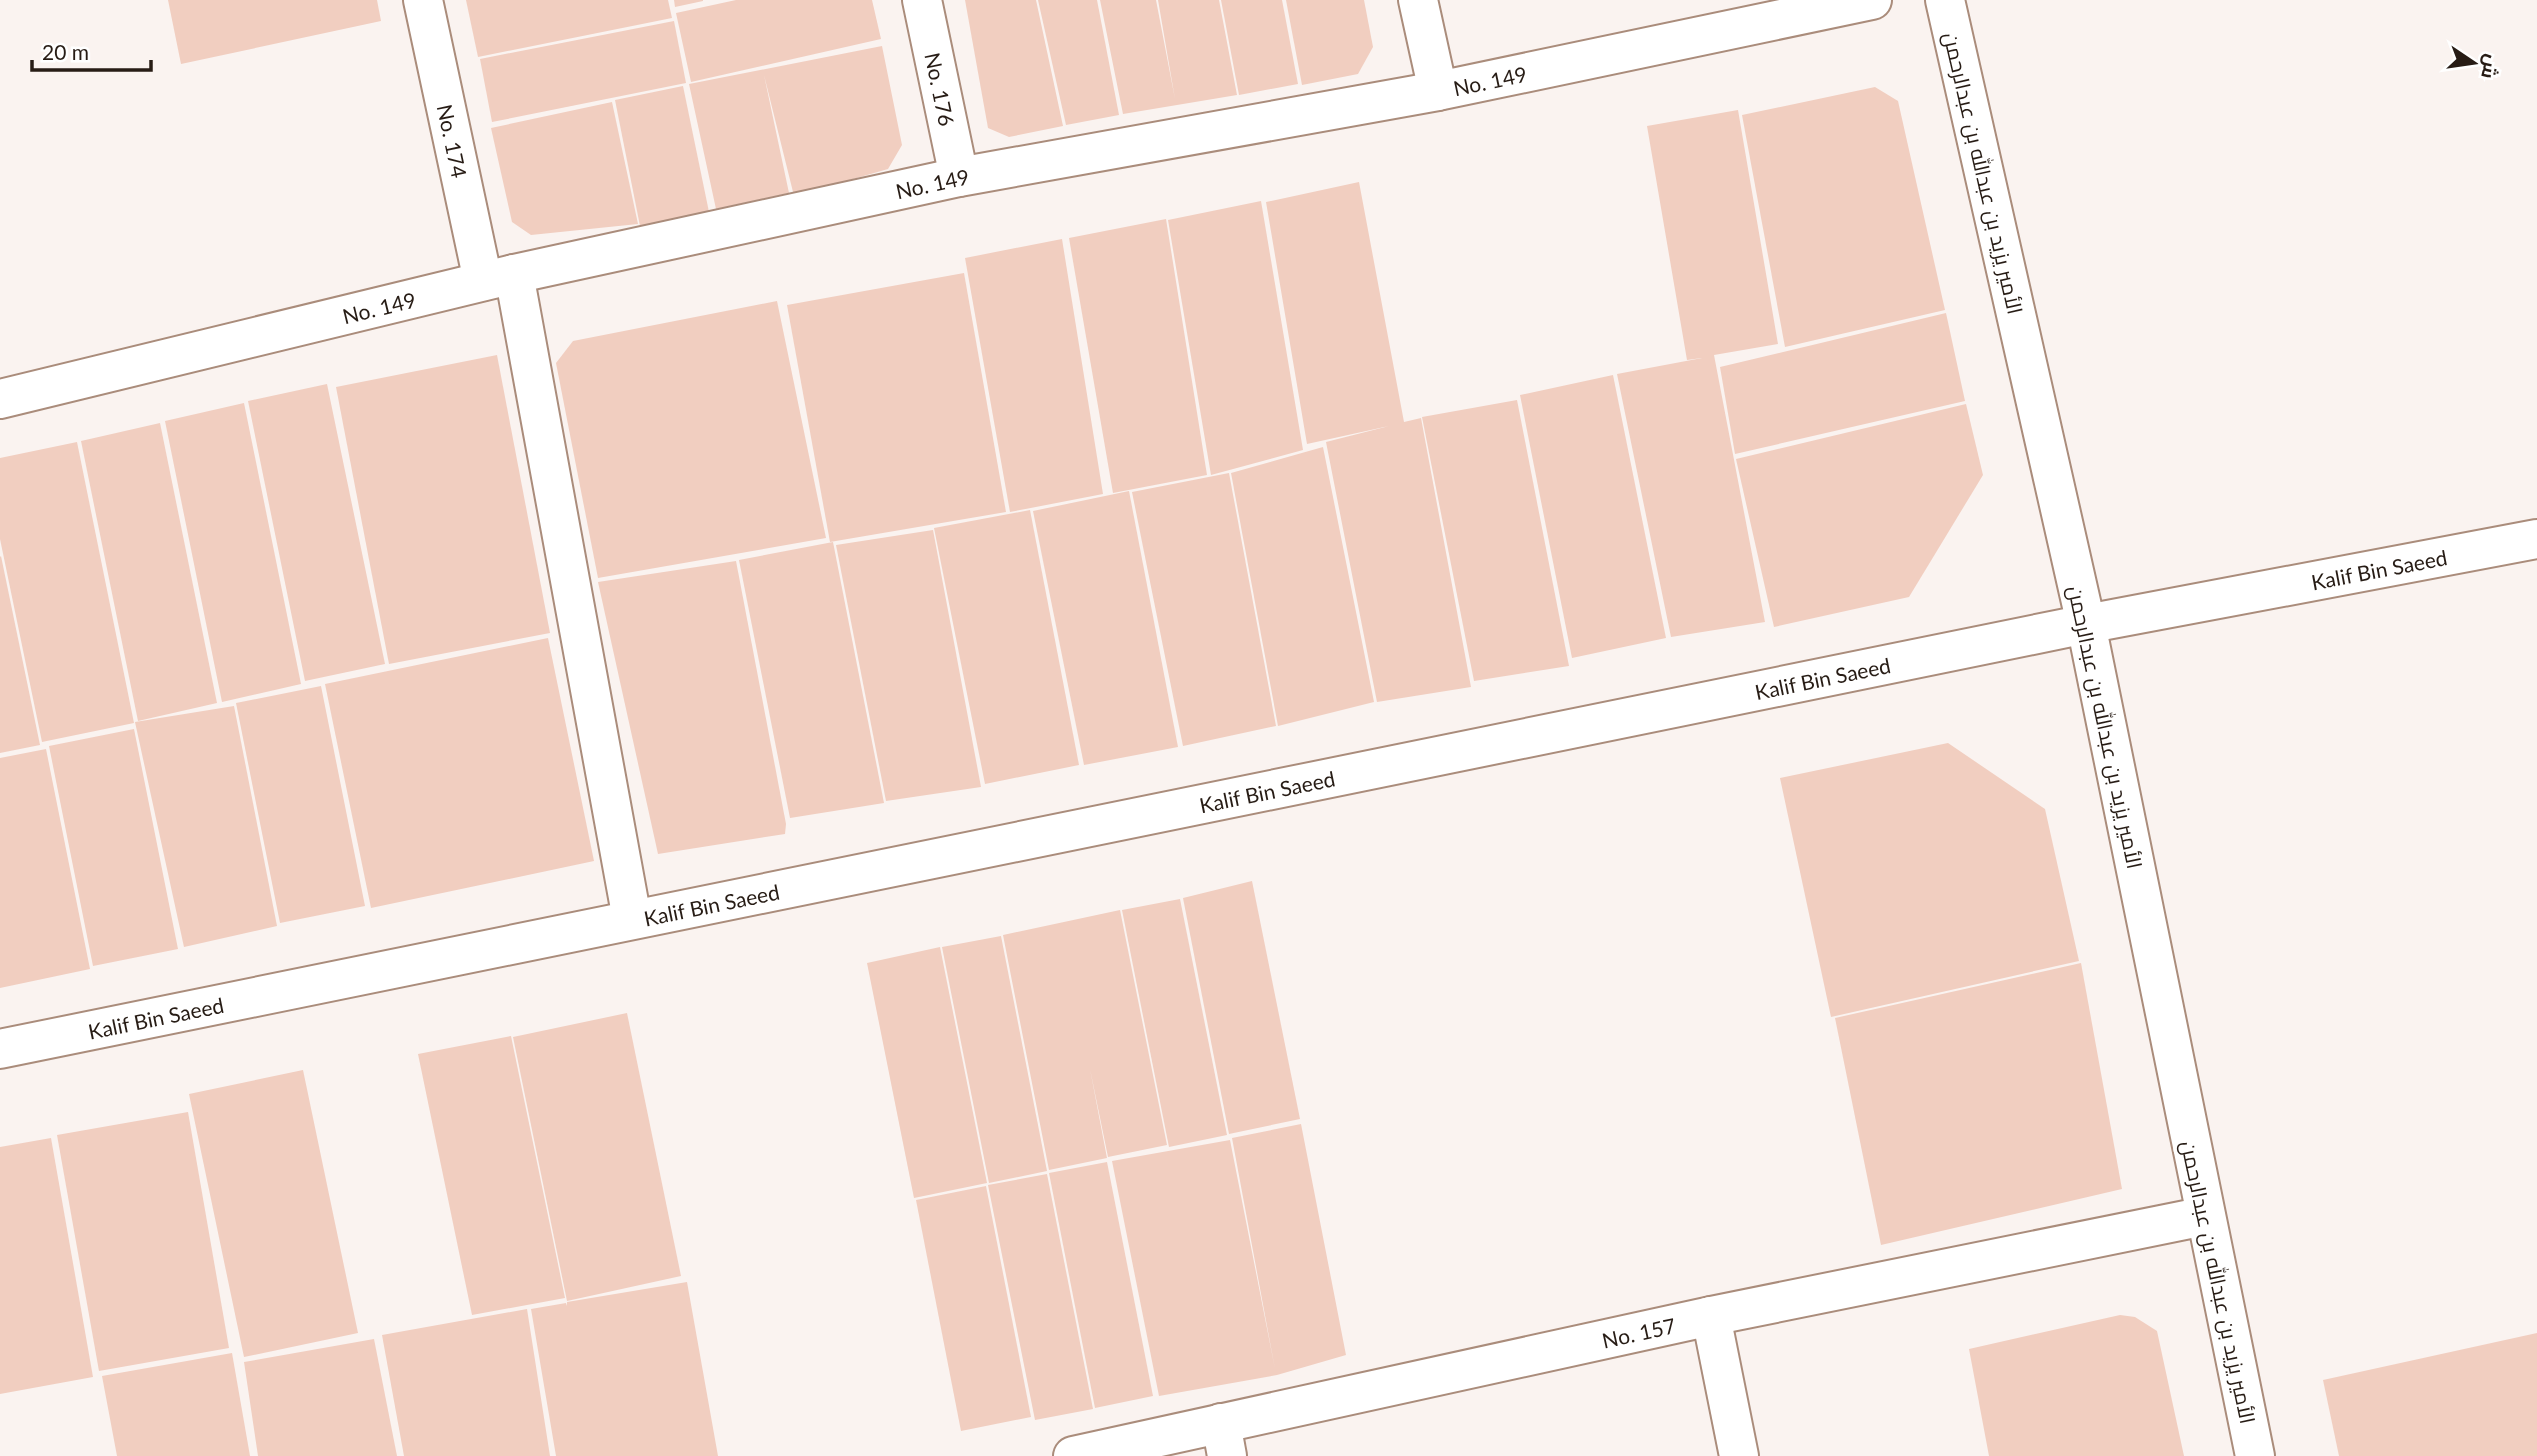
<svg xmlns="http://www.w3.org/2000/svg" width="2537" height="1456" viewBox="0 0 2537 1456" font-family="Lato,Cairo,sans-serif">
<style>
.building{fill:#f1cec0}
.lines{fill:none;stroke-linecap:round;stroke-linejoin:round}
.street-casing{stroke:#aa8c7b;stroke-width:42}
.street{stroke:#fff;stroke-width:38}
.labels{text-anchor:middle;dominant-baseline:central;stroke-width:7;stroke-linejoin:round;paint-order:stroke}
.street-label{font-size:21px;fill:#271c15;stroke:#fff}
</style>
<rect width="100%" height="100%" fill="#faf3f0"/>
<g class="building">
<polygon points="168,0 377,0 381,21 181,64"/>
<polygon points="466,0 668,0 672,18 478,57"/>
<polygon points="674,0 703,0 703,1 675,7"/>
<polygon points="736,0 872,0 881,39 691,82 676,13"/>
<polygon points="965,0 1036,0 1063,126 1009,137 988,128"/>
<polygon points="1038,0 1097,0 1119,115 1066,125"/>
<polygon points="1100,0 1156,0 1175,99 1158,0 1219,0 1237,95 1123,114"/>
<polygon points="1221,0 1282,0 1298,84 1239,95"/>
<polygon points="1286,0 1364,0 1373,47 1358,74 1302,85"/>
<polygon points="674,21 686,83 492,122 480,59"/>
<polygon points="882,46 902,145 888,169 794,196 764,75 789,193 716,209 689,84"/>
<polygon points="683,86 709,212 640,226 615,100"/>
<polygon points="1875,87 1898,101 1945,310 1785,347 1742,115"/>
<polygon points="612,102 638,224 531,235 512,222 491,128"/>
<polygon points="1738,110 1778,344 1714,355 1765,622 1671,637 1617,374 1702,358 1687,360 1647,126"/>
<polygon points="1359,182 1404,422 1421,418 1471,687 1377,702 1326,442 1389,426 1307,444 1266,202"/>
<polygon points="1261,201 1303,450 1211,475 1168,220"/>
<polygon points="1166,219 1207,475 1113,493 1069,238"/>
<polygon points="1062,239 1103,494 1010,512 965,258"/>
<polygon points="964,273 1006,512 830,542 787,305"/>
<polygon points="777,301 826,538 598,578 556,363 573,341"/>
<polygon points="1946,313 1965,401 1735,454 1720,367"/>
<polygon points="497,355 550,633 389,664 336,387"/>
<polygon points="1613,375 1666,638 1572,658 1520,395"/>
<polygon points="327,384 385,664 305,681 248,401"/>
<polygon points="1517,400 1569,666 1474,681 1422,417"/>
<polygon points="244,403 301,684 222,702 165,421"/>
<polygon points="1966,404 1983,475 1909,597 1774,627 1736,459"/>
<polygon points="160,423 217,703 138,721 81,441"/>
<polygon points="77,442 134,723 42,742 0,539 0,458"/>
<polygon points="1323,447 1374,702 1278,726 1231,473"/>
<polygon points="1229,473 1276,726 1183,746 1132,492"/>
<polygon points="1129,491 1178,747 1084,765 1033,511"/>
<polygon points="1030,510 1079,765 985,784 934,528"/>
<polygon points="933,530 981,787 886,801 836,545"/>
<polygon points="833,542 884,803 790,818 739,560"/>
<polygon points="1,556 40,745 0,753 0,557"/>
<polygon points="736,561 786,824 785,834 658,854 598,582"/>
<polygon points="548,638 594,861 371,908 325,684"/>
<polygon points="321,686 365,906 280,923 236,703"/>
<polygon points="234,706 277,926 184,947 135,722"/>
<polygon points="134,729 178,949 93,966 49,746"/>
<polygon points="1948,743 2045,809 2079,961 1831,1017 1780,778"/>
<polygon points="46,749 90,969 0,988 0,758"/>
<polygon points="1252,881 1300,1119 1229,1134 1183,898"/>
<polygon points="1180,899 1227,1135 1169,1147 1122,910"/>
<polygon points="1120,910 1167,1145 1108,1157 1090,1069 1107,1158 1049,1170 1003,935"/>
<polygon points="1001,936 1047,1171 989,1183 942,947"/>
<polygon points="940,947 987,1183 914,1198 867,963"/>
<polygon points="2081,963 2122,1189 1881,1245 1835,1018"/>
<polygon points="627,1013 681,1276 567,1301 513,1037"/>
<polygon points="511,1036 565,1298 472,1315 418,1054"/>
<polygon points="303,1070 358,1333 244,1357 189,1094"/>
<polygon points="188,1112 229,1348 99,1371 57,1135"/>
<polygon points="1301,1124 1346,1355 1277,1375 1159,1396 1112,1161 1230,1140 1275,1369 1232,1138"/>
<polygon points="51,1138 93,1377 0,1394 0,1147"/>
<polygon points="1107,1162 1153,1396 1095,1408 1049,1173"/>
<polygon points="1047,1174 1093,1409 1035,1420 988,1185"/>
<polygon points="986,1186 1031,1417 961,1431 916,1200"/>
<polygon points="687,1282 718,1456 556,1456 531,1309 566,1303 567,1306 567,1302"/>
<polygon points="527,1309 550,1456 404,1456 382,1335"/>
<polygon points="2120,1315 2135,1317 2157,1331 2184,1456 1989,1456 1969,1349"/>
<polygon points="2537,1333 2537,1456 2339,1456 2323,1380"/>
<polygon points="374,1339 397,1456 258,1456 244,1362"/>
<polygon points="232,1353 250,1456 117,1456 102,1376"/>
</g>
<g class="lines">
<defs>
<g id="street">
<path id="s1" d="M 423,0 L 483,281"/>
<path id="s2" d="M 922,0 L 959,177"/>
<polyline points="1418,0 1438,91"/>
<polyline points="1945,0 2086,624 2255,1456"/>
<polyline points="514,274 632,919"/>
<path id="s3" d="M 0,399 L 514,274 L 959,177 L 1438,91 L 1872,0"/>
<path id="s4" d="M 0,1049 L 2086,624 L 2537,539"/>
<polyline points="1711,1316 1739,1456"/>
<polyline points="1221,1423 1227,1456"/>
<path id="s5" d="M 1073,1456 L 1711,1316 L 2205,1216"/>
</g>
</defs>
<use href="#street" class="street-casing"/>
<use href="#street" class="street"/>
</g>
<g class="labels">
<g class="street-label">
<text stroke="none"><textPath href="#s3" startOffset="1524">No. 149</textPath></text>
<text stroke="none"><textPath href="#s2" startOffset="91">No. 176</textPath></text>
<text stroke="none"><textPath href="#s1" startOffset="144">No. 174</textPath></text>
<text transform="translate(1984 173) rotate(77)">الأمير يزيد بن عبدالله بن عبدالرحمن</text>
<text stroke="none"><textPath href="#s3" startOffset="957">No. 149</textPath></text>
<text stroke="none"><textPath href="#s3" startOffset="390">No. 149</textPath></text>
<text stroke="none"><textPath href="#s4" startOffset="2427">Kalif Bin Saeed</textPath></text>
<text stroke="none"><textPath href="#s4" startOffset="1860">Kalif Bin Saeed</textPath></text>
<text transform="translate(2106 727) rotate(78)">الأمير يزيد بن عبدالله بن عبدالرحمن</text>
<text stroke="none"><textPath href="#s4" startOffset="1293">Kalif Bin Saeed</textPath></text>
<text stroke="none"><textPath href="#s4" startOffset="726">Kalif Bin Saeed</textPath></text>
<text stroke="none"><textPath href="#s4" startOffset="159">Kalif Bin Saeed</textPath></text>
<text transform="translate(2219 1282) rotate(78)">الأمير يزيد بن عبدالله بن عبدالرحمن</text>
<text stroke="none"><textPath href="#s5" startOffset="579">No. 157</textPath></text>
</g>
</g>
<g transform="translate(2474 63) rotate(103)" stroke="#ffffff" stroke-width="5" paint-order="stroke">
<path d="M0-5L12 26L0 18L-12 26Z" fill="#271c15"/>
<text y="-10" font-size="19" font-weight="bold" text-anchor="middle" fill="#271c15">ش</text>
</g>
<path d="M32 60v10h119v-10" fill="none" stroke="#271c15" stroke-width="3.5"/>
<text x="42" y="60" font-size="21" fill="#271c15" stroke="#ffffff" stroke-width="5" paint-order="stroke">20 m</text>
</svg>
